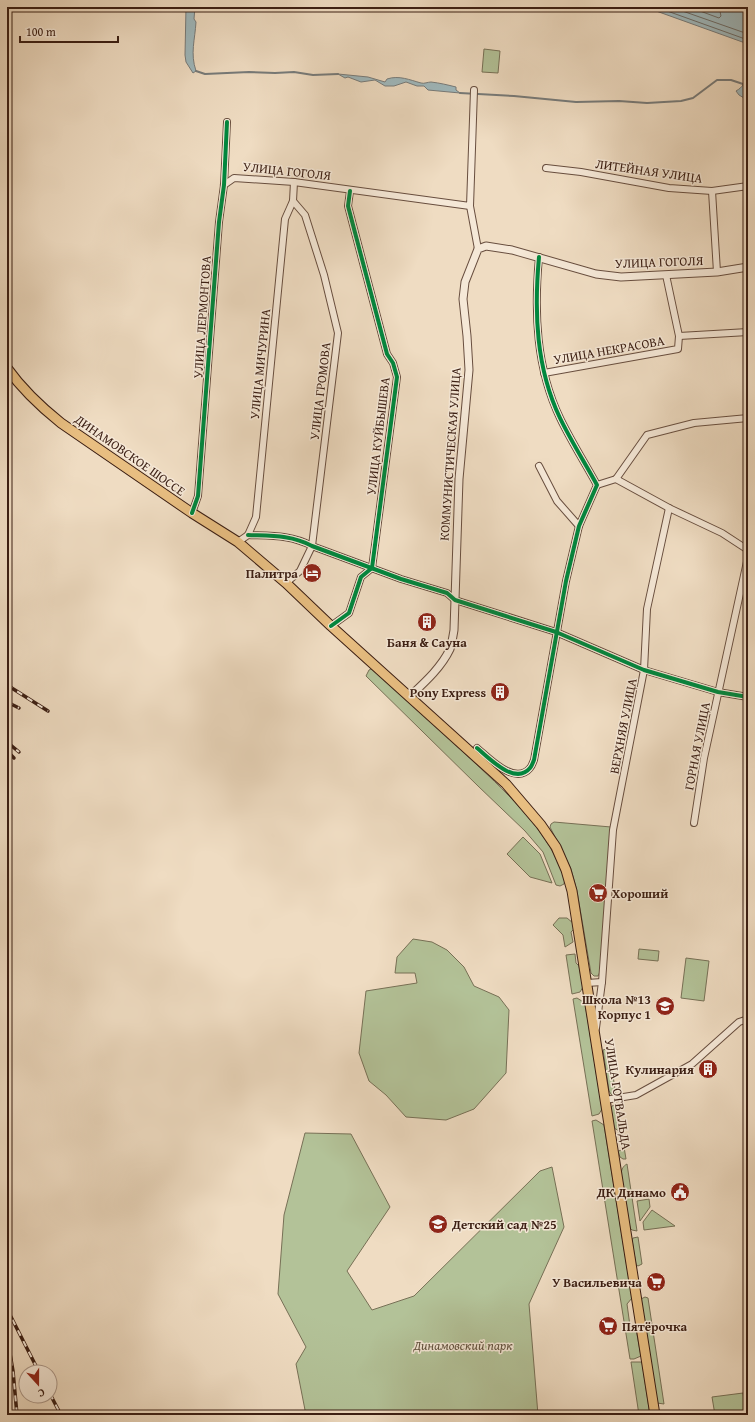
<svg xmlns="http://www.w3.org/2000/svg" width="755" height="1422" viewBox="0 0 755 1422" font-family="'Gentium Book Plus',serif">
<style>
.green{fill:#b3c298;stroke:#777056}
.water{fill:#9fb9be;stroke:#777b7a}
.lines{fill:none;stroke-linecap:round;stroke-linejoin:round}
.shore{stroke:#6d6c68;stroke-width:1}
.stream{stroke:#777b7a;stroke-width:2}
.minor-casing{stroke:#684e3f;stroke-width:8}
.tertiary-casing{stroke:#684e3f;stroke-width:9}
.primary-casing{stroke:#3b1e13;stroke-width:11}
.minor{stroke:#f5e8d7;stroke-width:6}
.tertiary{stroke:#f5e8d7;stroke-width:7}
.primary{stroke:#e8be81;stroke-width:9}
.rail-casing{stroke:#3b1e13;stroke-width:3.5}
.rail{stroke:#f5e8d7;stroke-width:2;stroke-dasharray:6;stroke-linecap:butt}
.cycleway-casing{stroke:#f5e8d7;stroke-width:6}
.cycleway{stroke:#00873e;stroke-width:4}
.labels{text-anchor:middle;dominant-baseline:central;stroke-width:3;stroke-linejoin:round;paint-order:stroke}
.street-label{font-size:13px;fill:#3b1e13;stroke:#f5e8d7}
.poi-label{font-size:13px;font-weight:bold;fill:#3b1e13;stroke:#f5e8d7;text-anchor:end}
.park-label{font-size:13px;font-style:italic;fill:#5f4f3b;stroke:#f5e8d7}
</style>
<rect width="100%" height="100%" fill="#efdcc2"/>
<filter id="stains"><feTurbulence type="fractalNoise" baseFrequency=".005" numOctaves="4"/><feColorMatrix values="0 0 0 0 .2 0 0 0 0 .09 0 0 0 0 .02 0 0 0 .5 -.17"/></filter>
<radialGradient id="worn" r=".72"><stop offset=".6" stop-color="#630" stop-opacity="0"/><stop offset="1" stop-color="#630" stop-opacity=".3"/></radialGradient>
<g class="green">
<polygon points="484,49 500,51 498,73 482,72"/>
<path d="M 373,668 C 402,695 431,722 460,749 C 496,783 538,819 559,864 C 562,871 566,878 564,884 L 560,886 L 556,885 L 543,852 L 525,831 L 478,786 L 366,676 L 369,670 Z"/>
<polygon points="554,822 611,827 600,972 598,976 594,976 591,973 577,891 571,869 550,827 551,824"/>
<polygon points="523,837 540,854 552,883 530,877 507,854"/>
<polygon points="559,918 567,918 573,923 574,929 571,932 573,942 565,947 563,935 553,925"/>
<polygon points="413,939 432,942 447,950 464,967 474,986 499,997 509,1010 506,1073 474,1109 446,1120 406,1117 386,1095 369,1081 359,1053 366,991 417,983 415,973 395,973 397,957"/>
<polygon points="639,949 659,951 658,961 638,959"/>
<polygon points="575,954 576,963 579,966 583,987 580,992 572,994 566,955"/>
<polygon points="686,958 709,961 704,1001 681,998"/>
<polygon points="577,998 585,1003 602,1109 599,1114 592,1116 573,999"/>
<polygon points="609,1048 616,1096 613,1097 609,1091 603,1050"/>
<polygon points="617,1104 626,1159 623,1159 620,1157 618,1151 622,1150 619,1131 614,1128 611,1108 612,1106"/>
<polygon points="596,1120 604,1125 632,1298 627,1304 630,1326 636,1329 641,1356 634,1359 630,1359 592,1121"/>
<polygon points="305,1133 351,1134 390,1207 347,1271 372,1310 414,1296 540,1171 552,1167 564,1227 529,1304 538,1415 306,1415 296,1364 306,1347 278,1294 284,1215"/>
<path d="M 627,1164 L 637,1231 L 632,1230 L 630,1228 L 621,1173 C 622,1169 623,1166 627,1164 Z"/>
<polygon points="649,1199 650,1207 640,1221 637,1201"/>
<polygon points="652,1210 675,1226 644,1230 643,1222"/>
<polygon points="638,1237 642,1264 638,1266 636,1265 632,1240 633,1238"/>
<polygon points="645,1297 648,1298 664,1404 657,1403 641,1299"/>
<polygon points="631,1362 642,1362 650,1415 639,1415"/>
<polygon points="743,1393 746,1415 715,1415 712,1397"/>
</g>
<g class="water">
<path d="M 186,7 L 195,7 L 194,19 L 196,22 C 195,40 190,53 196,71 L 193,73 L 186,62 L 185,55 Z"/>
<polygon points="645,7 729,7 738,10 739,8 748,14 748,44"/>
<path d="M 748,73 L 748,90 L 744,98 L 739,95 L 736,91 C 743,87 745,83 745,75 Z"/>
<path d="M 338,74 L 368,77 L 385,82 L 387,79 C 399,75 410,80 421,83 C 424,84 428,82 431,82 C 440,83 448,85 456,87 L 456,90 L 460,93 L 428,90 L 424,86 L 417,86 L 406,82 L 394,86 L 385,86 L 375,80 L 361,82 L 348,77 L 345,78 Z"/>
</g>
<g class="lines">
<g class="shore">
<polyline points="656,7 748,40"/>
<polyline points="671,7 748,34"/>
<polyline points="689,7 719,18 721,16 719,7"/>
</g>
<g class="stream">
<polyline points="196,71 205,74 249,72 275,73 294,72 313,75 338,74"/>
<polyline points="460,93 514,96 576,102 619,101 647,103 681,101 693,98 717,80 731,80 743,84"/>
</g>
<defs>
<g id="minor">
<polyline points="546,168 581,172 669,188 712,191 748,186"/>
<polyline points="224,185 234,178 294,182 470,206 474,90"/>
<polyline points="712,191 717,272"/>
<polyline points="470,206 478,249"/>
<polyline points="679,336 748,332"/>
<polyline points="544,373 678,349 679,336 666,275"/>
<polyline points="539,466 557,501 579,526"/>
<polyline points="616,479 669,508 722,533 748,550"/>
<polyline points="597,485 616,479 647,435 694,423 748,418"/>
<polyline points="192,513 198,496 219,222 224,185 227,122"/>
<path d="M 248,535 C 272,536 291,535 312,546 L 401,579 L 447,593 L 455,600 L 556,632 L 644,670 L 718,692 L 748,697"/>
<polyline points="238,542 248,535 256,517 285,219 293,201 294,182"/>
<polyline points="286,583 300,571 312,546 338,333 324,275 305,215 293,201"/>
<polyline points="331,626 349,613 361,577 372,568 397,377 393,363 387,354 348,206 350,191"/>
<path d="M 477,748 C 489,758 515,786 530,768 C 532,766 533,762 534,760 L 566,581 L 579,526 L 597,485 C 585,463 571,441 560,418 C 536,368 534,312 539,257"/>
<polyline points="694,823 704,758 748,557"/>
<polyline points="587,983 602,982"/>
<polyline points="596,1028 602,982 613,830 644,670 647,609 669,508"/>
<polyline points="605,1100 636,1095 692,1064 739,1022 748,1019"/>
</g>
<path id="tertiary" d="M 409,697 C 424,683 441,668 450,649 C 452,643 453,636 454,630 L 459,479 L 469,370 L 467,336 L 463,299 L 465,282 L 478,249 L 486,246 L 512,250 L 596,274 L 621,277 L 717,272 L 748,267"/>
<path id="primary" d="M 7,368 C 22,389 41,407 61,423 L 192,513 L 238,542 L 286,583 L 331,626 L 506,784 L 541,825 L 556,847 L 566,870 L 572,891 L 655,1415"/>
</defs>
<use href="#minor" class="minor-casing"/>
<use href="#tertiary" class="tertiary-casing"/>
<use href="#primary" class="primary-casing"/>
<use href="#minor" class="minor"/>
<use href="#tertiary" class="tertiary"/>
<use href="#primary" class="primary"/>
<defs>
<g id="rail">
<polyline points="7,685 48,711"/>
<polyline points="7,702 19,708"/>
<polyline points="7,742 19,752"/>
<polyline points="7,751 14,758"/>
<polyline points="7,1309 39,1372"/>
<polyline points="7,1336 13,1371 17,1415"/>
<polyline points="50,1394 61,1415"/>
</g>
</defs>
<use href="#rail" class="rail-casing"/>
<use href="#rail" class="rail"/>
<defs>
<g id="cycleway">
<polyline points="192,513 198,496 219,222 224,185 227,122"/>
<path d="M 248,535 C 272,536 291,535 312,546 L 401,579 L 447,593 L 455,600 L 556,632 L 644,670 L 718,692 L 748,697"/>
<polyline points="331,626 349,613 361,577 372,568 397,377 393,363 387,354 348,206 350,191"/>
<path d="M 477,748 C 489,758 515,786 530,768 C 532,766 533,762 534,760 L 566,581 L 579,526 L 597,485 C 585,463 571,441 560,418 C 536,368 534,312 539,257"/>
</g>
</defs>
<use href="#cycleway" class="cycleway-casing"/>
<use href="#cycleway" class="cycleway"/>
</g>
<defs>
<symbol id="hotel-disc" viewBox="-11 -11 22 22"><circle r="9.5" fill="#8f2418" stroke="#f5e8d7"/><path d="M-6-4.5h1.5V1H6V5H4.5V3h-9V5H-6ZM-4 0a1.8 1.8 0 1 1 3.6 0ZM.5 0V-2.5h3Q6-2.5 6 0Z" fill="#fff"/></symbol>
<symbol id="building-disc" viewBox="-11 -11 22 22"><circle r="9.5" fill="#8f2418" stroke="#f5e8d7"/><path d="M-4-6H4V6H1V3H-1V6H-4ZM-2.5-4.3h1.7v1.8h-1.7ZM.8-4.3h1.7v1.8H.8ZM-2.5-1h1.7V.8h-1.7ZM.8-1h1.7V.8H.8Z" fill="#fff"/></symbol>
<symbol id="supermarket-disc" viewBox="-11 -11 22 22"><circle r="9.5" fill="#8f2418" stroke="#f5e8d7"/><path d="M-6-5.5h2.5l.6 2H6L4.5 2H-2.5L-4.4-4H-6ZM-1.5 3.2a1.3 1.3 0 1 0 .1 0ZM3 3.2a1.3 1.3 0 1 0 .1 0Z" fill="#fff"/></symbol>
<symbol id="school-disc" viewBox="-11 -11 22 22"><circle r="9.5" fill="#8f2418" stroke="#f5e8d7"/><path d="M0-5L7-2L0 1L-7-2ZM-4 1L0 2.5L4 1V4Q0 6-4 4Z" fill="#fff"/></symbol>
<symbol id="civic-disc" viewBox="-11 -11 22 22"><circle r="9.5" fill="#8f2418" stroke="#f5e8d7"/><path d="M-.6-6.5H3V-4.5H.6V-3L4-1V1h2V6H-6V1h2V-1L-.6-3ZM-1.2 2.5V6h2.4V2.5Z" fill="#fff"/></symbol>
</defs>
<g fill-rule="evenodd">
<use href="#hotel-disc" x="301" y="562" width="22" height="22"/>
<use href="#building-disc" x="416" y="611" width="22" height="22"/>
<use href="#building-disc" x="489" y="681" width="22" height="22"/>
<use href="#supermarket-disc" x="587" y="882" width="22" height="22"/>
<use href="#school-disc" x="654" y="995" width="22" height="22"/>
<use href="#building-disc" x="697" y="1058" width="22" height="22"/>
<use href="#civic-disc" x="669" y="1181" width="22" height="22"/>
<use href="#school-disc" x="427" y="1213" width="22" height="22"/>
<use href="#supermarket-disc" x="645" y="1271" width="22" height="22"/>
<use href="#supermarket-disc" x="597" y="1315" width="22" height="22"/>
</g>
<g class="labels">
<g class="street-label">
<text transform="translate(287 171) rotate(6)">УЛИЦА ГОГОЛЯ</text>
<text transform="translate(649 171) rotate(8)">ЛИТЕЙНАЯ УЛИЦА</text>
<text transform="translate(659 262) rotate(-2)">УЛИЦА ГОГОЛЯ</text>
<text transform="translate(202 317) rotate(-86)">УЛИЦА ЛЕРМОНТОВА</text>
<text transform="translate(609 350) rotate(-10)">УЛИЦА НЕКРАСОВА</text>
<text transform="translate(260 364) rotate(-84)">УЛИЦА МИЧУРИНА</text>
<text transform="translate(320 391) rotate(-83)">УЛИЦА ГРОМОВА</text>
<text transform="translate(378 436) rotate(-83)">УЛИЦА КУЙБЫШЕВА</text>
<text transform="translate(450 454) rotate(-86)">КОММУНИСТИЧЕСКАЯ УЛИЦА</text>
<text transform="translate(130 455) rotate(35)">ДИНАМОВСКОЕ ШОССЕ</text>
<text transform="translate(623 726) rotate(-79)">ВЕРХНЯЯ УЛИЦА</text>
<text transform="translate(697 746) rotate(-79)">ГОРНАЯ УЛИЦА</text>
<text transform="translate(618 1094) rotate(81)">УЛИЦА ГОТВАЛЬДА</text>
</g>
<g class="poi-label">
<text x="298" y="573">Палитра</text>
<text x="427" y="642" text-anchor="middle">Баня &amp; Сауна</text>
<text x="486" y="692">Pony Express</text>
<text x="612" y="893" text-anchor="start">Хороший</text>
<text x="651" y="999">Школа №13<tspan x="651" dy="15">Корпус 1</tspan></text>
<text x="694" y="1069">Кулинария</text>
<text x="666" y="1192">ДК Динамо</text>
<text x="452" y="1224" text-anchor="start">Детский сад №25</text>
<text x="642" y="1282">У Васильевича</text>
<text x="622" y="1326" text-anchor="start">Пятёрочка</text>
</g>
<g class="park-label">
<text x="463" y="1345">Динамовский парк</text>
</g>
</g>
<rect width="755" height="1422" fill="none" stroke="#efdcc2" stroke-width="24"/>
<rect x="8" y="8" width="739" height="1406" fill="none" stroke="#3b1e13" stroke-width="2"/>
<rect x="12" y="12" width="731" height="1398" fill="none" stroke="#3b1e13"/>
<g transform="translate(38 1384) rotate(159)"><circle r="19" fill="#f5e8d7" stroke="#ab9789"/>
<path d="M0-3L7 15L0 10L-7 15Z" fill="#8f2418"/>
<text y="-6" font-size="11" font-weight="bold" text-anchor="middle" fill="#3b1e13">С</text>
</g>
<path d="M20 36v6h98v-6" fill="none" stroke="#3b1e13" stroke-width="2"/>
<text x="26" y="36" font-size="12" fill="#3b1e13" stroke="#f5e8d7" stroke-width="3" paint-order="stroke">100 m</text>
<rect width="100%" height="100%" filter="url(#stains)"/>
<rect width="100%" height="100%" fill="url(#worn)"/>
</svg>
